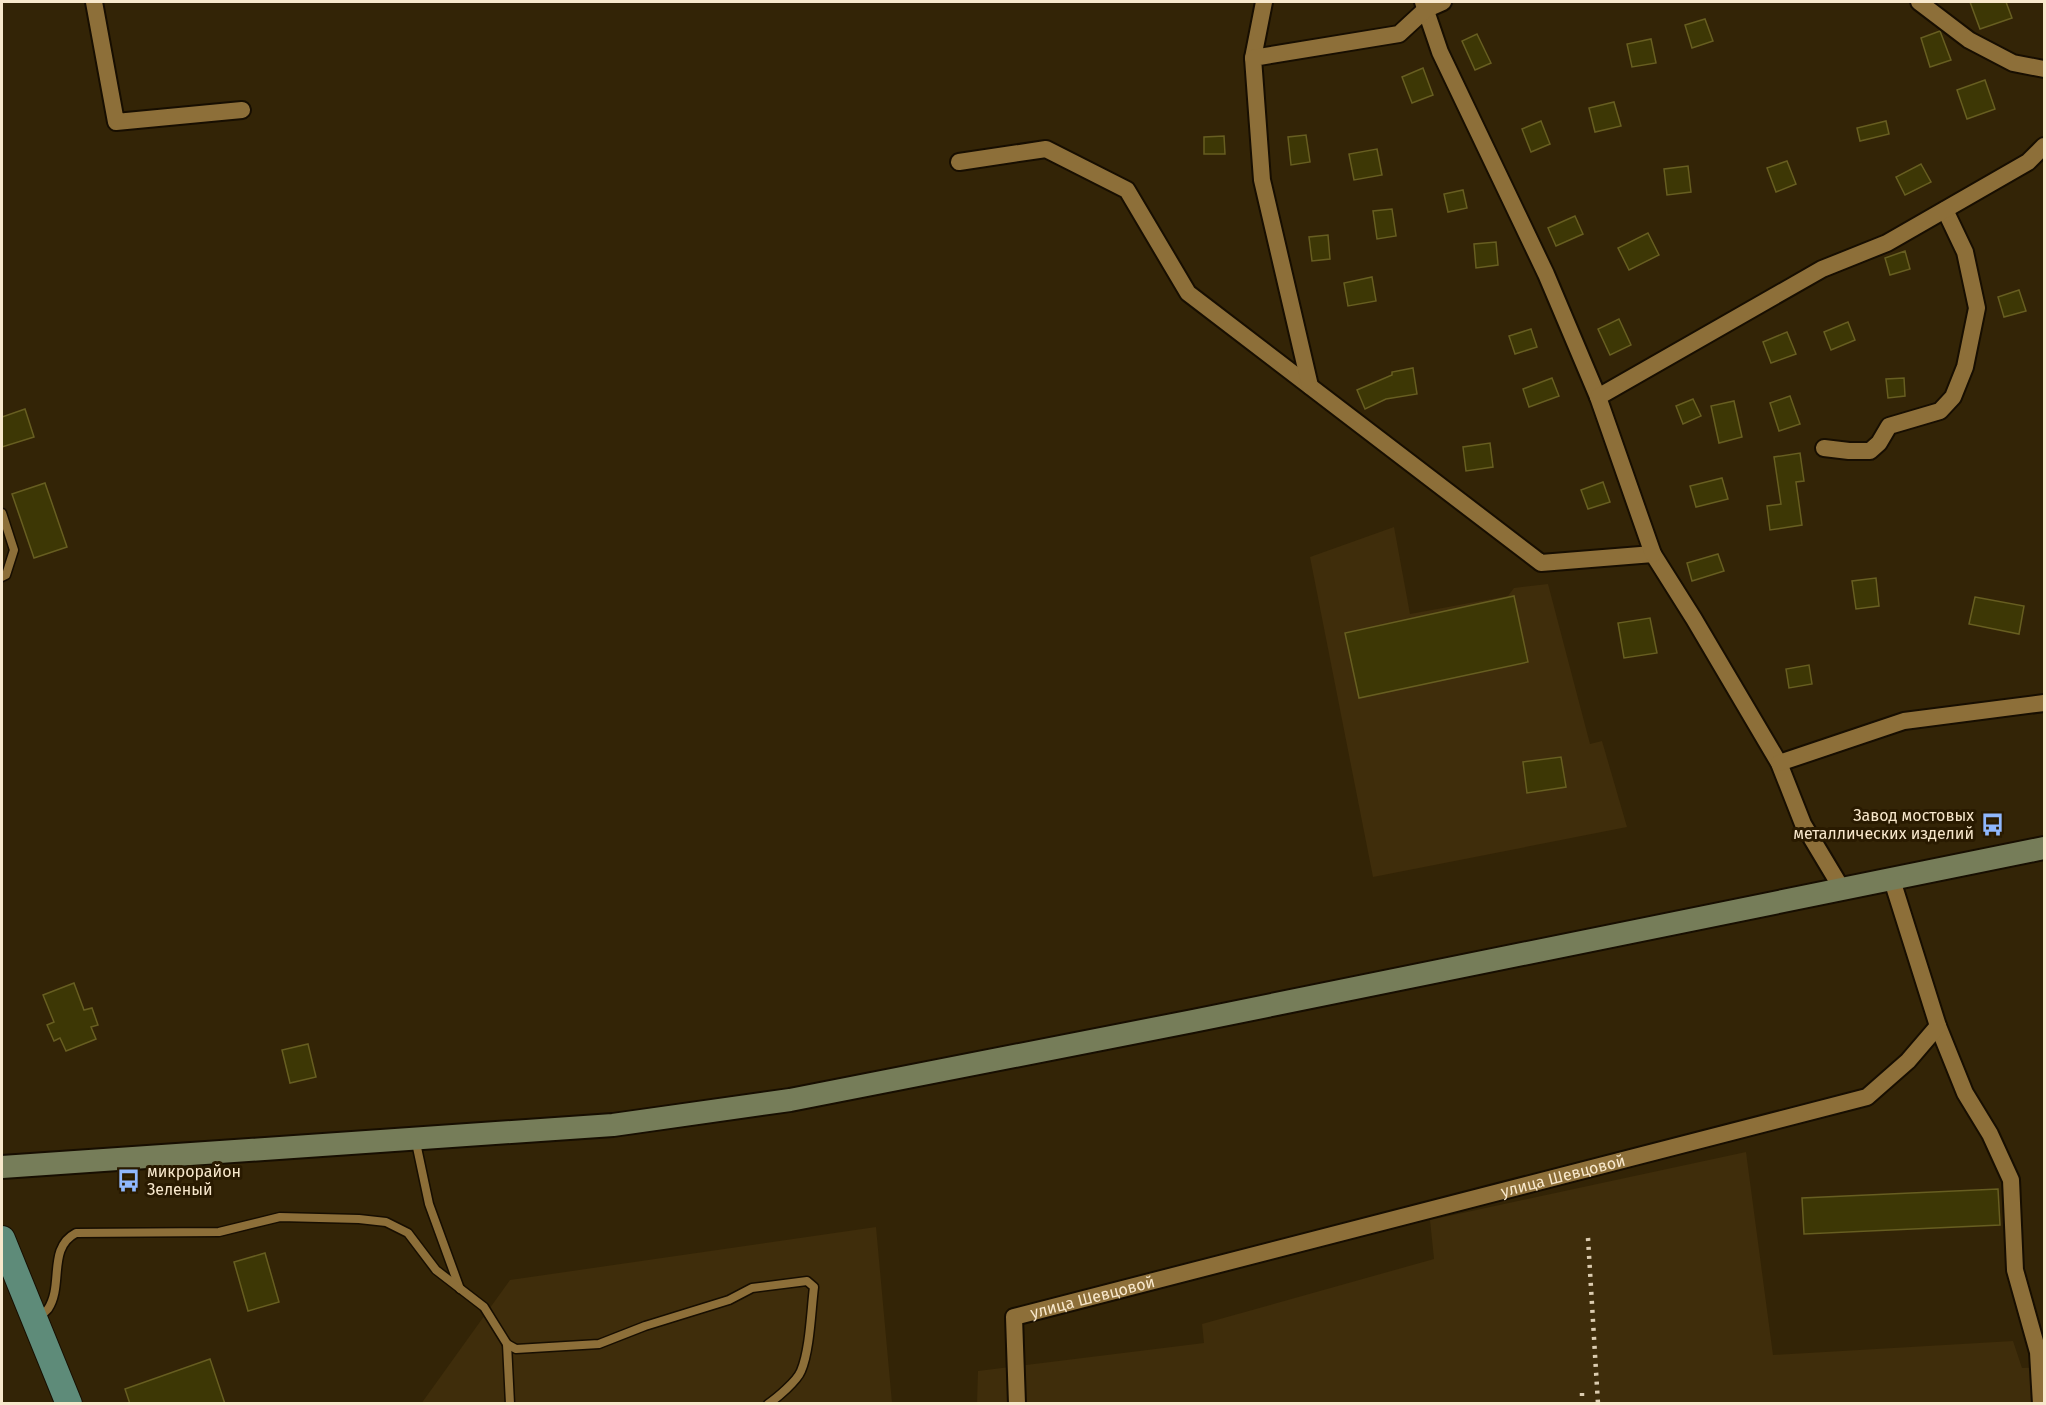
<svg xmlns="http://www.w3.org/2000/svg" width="2046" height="1405" viewBox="0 0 2046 1405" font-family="'Fira Sans',sans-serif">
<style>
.built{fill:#3f2d0b}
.building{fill:#3d3705;stroke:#675e21;stroke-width:1.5}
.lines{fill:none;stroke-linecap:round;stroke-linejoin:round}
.service-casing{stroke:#170e01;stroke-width:11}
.minor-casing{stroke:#170e01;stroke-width:20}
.secondary-casing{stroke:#170e01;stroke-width:26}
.primary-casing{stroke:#170e01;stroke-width:28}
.service{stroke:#8d6f39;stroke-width:8}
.minor{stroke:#8d6f39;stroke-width:16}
.secondary{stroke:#767d59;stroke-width:22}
.primary{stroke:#5e8b79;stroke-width:26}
.rail{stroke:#dcccb0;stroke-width:4.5;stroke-dasharray:3 6;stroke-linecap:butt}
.labels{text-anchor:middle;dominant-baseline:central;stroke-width:6;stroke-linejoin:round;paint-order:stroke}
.poi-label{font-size:16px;fill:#f8e8cc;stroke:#291a00;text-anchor:end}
.street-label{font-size:16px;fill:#f8e8cc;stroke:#291a00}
</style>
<rect width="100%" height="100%" fill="#332406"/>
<g class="built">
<polygon points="1394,527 1410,614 1508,596 1514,588 1548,584 1590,744 1602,741 1627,827 1373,877 1310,557"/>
<polygon points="1746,1152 1773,1355 2013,1341 2022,1368 2044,1367 2044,1404 977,1404 978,1371 1204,1343 1202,1324 1434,1259 1430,1220"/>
<polygon points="876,1227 892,1403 421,1404 510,1280"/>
</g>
<g class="building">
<polygon points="1970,2 2006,2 2012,18 1980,29"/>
<polygon points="1705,19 1713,41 1692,48 1685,25"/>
<polygon points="1940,31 1951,60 1930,67 1921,38"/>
<polygon points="1477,34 1491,63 1475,70 1462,41"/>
<polygon points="1651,39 1656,63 1632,67 1627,44"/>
<polygon points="1423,68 1433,95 1412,103 1402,77"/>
<polygon points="1985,80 1995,109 1967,119 1957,90"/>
<polygon points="1614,102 1621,126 1595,132 1589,108"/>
<polygon points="1541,121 1550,144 1531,152 1522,129"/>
<polygon points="1886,121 1889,134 1860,141 1857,128"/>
<polygon points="1306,135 1310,162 1291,165 1288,137"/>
<polygon points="1224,136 1225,154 1204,154 1204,137"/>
<polygon points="1377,149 1382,175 1354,180 1349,154"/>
<polygon points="1787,161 1796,184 1776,192 1767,168"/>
<polygon points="1921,164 1931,182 1905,195 1896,177"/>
<polygon points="1688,166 1691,192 1667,195 1664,169"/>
<polygon points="1463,190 1467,208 1448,212 1444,194"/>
<polygon points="1392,209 1396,236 1377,239 1373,211"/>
<polygon points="1575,216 1583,234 1556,246 1548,228"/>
<polygon points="1648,233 1659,255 1629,270 1618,248"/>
<polygon points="1328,235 1330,259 1312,261 1309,237"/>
<polygon points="1496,242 1498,265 1476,268 1474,244"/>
<polygon points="1905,251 1910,269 1890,275 1885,258"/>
<polygon points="1372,277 1376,301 1348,306 1344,283"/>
<polygon points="2019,290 2026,311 2004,317 1998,297"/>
<polygon points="1619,319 1631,345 1610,355 1598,329"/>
<polygon points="1848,322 1855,340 1831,350 1824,332"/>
<polygon points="1531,329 1537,347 1515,354 1509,336"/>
<polygon points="1787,332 1796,354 1771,363 1763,342"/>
<polygon points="1413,368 1417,394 1386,399 1365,409 1357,390 1392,375 1392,372"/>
<polygon points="1552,378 1559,396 1529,407 1523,389"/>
<polygon points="1904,378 1905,396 1888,398 1886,379"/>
<polygon points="1790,396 1800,424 1779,431 1770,403"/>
<polygon points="1693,399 1701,416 1683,424 1676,406"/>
<polygon points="1734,401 1742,437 1719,443 1711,406"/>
<polygon points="25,409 34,437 2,447 2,417"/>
<polygon points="1490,443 1493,467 1466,471 1463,447"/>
<polygon points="1800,453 1804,481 1796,482 1802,525 1770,530 1767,506 1781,504 1774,457"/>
<polygon points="1722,478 1728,499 1696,507 1690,486"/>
<polygon points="1603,482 1610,502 1588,509 1581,490"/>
<polygon points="45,483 67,547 34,558 12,494"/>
<polygon points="1718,554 1724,571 1692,581 1687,563"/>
<polygon points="1876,578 1879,606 1856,609 1852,581"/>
<polygon points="1514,596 1528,662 1359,698 1345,633"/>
<polygon points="1975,597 2024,606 2019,634 1969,624"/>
<polygon points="1650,618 1657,653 1624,658 1618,623"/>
<polygon points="1809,665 1812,684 1789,688 1786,669"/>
<polygon points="1561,757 1566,787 1527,793 1523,762"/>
<polygon points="74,983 84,1010 92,1008 98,1025 91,1027 96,1039 66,1051 60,1038 54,1041 47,1025 54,1022 43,995"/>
<polygon points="308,1044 316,1077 290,1083 282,1050"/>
<polygon points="1998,1189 2000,1225 1804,1234 1802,1198"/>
<polygon points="265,1253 279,1302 248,1311 234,1262"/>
<polygon points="210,1359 225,1404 130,1404 125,1389"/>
</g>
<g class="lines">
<defs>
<g id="service">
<polyline points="2,513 14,550 6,575 2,577"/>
<polyline points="415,1138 429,1204 460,1289"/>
<path d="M 38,1319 C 41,1316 45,1312 48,1309 C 64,1285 47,1248 76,1233 L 219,1232 L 280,1217 L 359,1219 L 386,1222 L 408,1233 L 436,1270 L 484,1307 L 507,1344 L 516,1349 L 599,1344 L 645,1326 L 729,1300 L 752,1288 L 807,1281 L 814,1287 C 811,1311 810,1350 801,1371 C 797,1381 777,1398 768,1404"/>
<polyline points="507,1344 510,1404"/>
</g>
<g id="minor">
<polyline points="94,2 116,122 242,110"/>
<polyline points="1423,2 1440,52 1546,274 1598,397"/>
<polyline points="1919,2 1969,40 2013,63 2044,69"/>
<polyline points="1253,58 1264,2"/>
<polyline points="959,162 1046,149 1127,190 1188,293 1541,563 1653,554 1694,619 1779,763 1803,824 1842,889"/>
<polyline points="1310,386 1262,180 1253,58 1399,34 1425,10 1443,2"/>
<polyline points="1824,448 1849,451 1870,451 1879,443 1889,426 1940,411 1953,397 1965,367 1977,308 1965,252 1945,210"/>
<polyline points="1653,554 1598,397 1822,269 1887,243 2028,162 2044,146"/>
<polyline points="1779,763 1904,721 2044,703"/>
<polyline points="1938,1026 1965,1093 1990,1134 2011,1180 2015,1270 2038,1352 2041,1404"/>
<path id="s1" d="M 1017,1404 L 1014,1317 L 1867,1097 L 1908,1061 L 1938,1026 L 1892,880"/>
</g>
<polyline id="secondary" points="2,1167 613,1125 790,1100 1193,1021 2044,848"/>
<polyline id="primary" points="2,1239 69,1404"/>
</defs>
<use href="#service" class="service-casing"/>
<use href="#minor" class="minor-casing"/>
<use href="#secondary" class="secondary-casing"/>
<use href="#primary" class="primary-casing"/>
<use href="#service" class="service"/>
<use href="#minor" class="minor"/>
<use href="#secondary" class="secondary"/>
<use href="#primary" class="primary"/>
<g class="rail">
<polyline points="1588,1238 1598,1404"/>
<polyline points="1582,1393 1582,1404"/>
</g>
</g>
<defs>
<symbol id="bus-bare" viewBox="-9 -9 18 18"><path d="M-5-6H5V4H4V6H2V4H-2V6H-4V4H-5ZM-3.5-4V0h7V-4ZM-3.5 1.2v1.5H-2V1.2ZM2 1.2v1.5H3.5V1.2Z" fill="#90b8fd" stroke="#291a00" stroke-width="2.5" paint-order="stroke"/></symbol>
</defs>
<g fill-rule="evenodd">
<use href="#bus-bare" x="1976" y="808" width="33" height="33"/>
<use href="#bus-bare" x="112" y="1164" width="33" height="33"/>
</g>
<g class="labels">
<g class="poi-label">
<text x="1974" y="815">Завод мостовых<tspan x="1974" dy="18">металлических изделий</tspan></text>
<text x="147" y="1171" text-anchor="start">микрорайон<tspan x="147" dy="18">Зеленый</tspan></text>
</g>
<g class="street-label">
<text stroke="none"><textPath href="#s1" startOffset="654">улица Шевцовой</textPath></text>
<text stroke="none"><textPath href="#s1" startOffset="168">улица Шевцовой</textPath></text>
</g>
</g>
<rect width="2046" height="1405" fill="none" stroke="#f8e8cc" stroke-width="6"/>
</svg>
